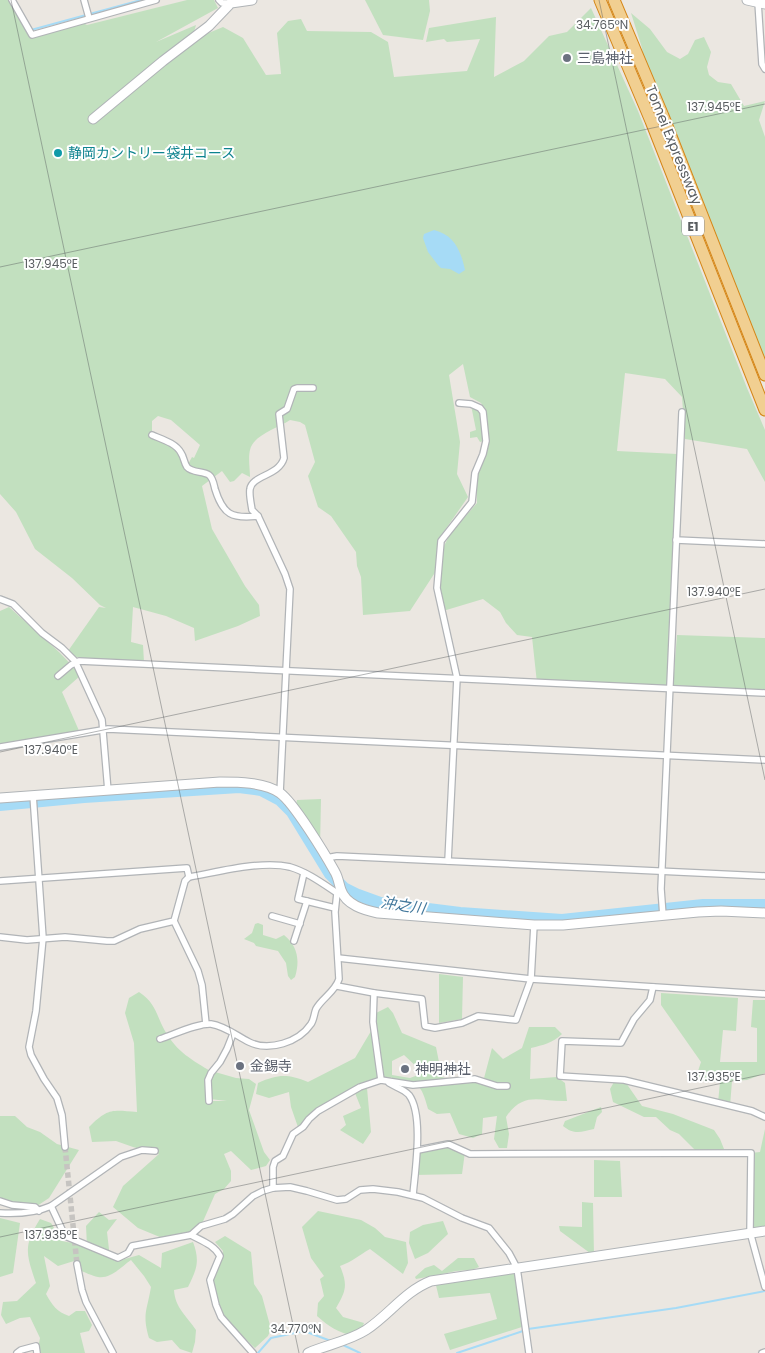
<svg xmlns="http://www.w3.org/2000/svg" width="765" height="1353" viewBox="0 0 765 1353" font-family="Poppins,'Noto Sans JP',sans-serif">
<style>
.green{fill:#c2e0bf;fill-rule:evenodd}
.water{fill:#a6dbf6}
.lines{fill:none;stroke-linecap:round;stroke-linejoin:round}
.stream{stroke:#a6dbf6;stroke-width:2}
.river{stroke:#a6dbf6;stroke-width:12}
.street-tunnel{stroke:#c6c4c1;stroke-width:5.5;stroke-dasharray:5.5 3;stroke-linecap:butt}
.street-casing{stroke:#b1b4b7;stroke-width:8}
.secondary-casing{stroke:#b0b4b7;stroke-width:11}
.highway-casing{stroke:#d58617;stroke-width:13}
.street{stroke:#fff;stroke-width:5.5}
.secondary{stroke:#fff;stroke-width:9}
.highway{stroke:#f1cf91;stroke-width:11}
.ticks{fill:none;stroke:#595d60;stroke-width:1;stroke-opacity:0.45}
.worship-dot{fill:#6b7280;stroke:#fff;stroke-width:2}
.culture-dot{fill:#0f9aa8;stroke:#fff;stroke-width:2}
.labels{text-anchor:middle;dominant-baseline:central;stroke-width:4;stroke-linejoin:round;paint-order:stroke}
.shield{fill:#fff;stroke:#8b8e90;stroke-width:1}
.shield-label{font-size:12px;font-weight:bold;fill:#595d60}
.worship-label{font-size:14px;fill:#5b616d;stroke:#fff;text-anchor:start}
.street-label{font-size:14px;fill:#595d60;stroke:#fff}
.culture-label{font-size:14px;fill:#0d838f;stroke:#fff;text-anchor:start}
.water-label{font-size:15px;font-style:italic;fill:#43789c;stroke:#fff}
.ticks-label{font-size:12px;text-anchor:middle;fill:#595d60;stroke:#fff;stroke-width:4;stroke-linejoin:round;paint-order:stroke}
</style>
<rect width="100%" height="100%" fill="#ebe7e1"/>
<g class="green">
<path d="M 0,0 L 12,0 L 32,35 L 81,22 L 87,25 L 187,0 L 214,0 L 218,8 L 156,42 L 196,25 L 194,32 L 187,42 L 223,27 L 243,38 L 266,75 L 281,74 L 277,33 L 288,21 L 301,19 L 307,31 L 371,32 L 388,42 L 394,77 L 467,71 L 480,39 L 447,42 L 444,39 L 426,42 L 429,28 L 496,17 L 494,77 L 524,61 L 549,36 L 567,32 L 591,8 L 638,111 L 747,388 L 765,430 L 765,482 L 747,449 L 685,439 L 682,397 L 665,379 L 625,373 L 617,451 L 677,454 L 670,687 L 537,683 L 532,637 L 517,635 L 506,623 L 500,612 L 483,599 L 443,611 L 440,587 L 443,548 L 450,534 L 477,503 L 476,477 L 483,441 L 480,442 L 477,437 L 470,438 L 470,432 L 476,430 L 471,405 L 481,412 L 485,410 L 481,403 L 470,397 L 463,364 L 449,375 L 460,442 L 457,474 L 468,497 L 438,540 L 436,571 L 410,611 L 363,615 L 361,577 L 357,566 L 356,552 L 331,516 L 318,507 L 308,476 L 315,462 L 305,425 L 300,422 L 290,420 C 278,428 253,435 250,450 C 248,458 250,469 250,477 L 242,473 L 234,481 L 230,482 L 222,471 L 202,486 L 212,529 L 245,586 L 259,605 L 260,616 L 238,626 L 195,641 L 194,628 L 166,616 L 133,607 L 131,642 L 143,645 L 144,662 L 81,658 L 73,656 L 68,651 L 99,607 L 106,608 L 100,605 L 72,578 L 35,549 L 16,512 L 0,494 ZM 158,416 L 171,420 L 200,445 L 194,458 L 192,457 L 187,466 L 182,454 L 152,433 L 152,421 Z"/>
<polygon points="365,0 429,0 430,11 423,40 383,35"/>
<polygon points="631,13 650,29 667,52 680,59 688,54 695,40 704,37 711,52 707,67 709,75 718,82 731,84 744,106 765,101 759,120 765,137 765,367 644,60 642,48"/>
<polygon points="9,607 59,652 81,675 62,692 80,733 0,744 0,611"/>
<polygon points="677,635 765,638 765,692 673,685"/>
<polygon points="321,799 320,847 296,805 297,800"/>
<path d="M 258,923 L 263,925 L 263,935 L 276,939 L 284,935 C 298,946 300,961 295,977 L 291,980 L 288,976 L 286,963 L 278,951 L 256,946 L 254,943 L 244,939 L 252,933 L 255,924 Z"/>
<polygon points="439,974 463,977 462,1019 439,1023"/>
<path d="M 139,992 C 156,1003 156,1015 165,1031 C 177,1052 192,1060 212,1072 L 208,1076 L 209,1101 L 227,1101 L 210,1099 L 208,1080 L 215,1072 L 236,1078 L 249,1079 L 256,1084 L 249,1110 L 264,1152 L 270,1160 L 266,1166 L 251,1170 L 231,1151 L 224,1154 L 231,1171 L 231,1181 L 224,1189 L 215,1194 L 201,1226 L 191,1235 L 167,1240 L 138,1228 L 113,1207 L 123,1186 L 159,1154 L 133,1147 L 116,1141 L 92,1142 L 89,1127 C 108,1108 112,1110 137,1112 L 134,1043 L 125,1013 L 129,998 Z"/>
<polygon points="661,993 738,998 736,1031 723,1030 720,1062 757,1062 757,1028 751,1027 753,1000 765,1000 765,1073 747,1080 732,1081 730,1106 718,1103 720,1082 695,1080 701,1062 661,1005"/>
<path d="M 388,1007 L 393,1013 L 402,1033 L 436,1047 L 442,1077 L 456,1081 L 473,1079 L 483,1082 L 492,1048 L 503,1059 L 522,1048 L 529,1027 L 555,1027 L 562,1034 C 553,1043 543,1045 531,1048 L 530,1079 L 557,1077 L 565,1083 L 567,1101 C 541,1102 524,1090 506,1117 L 509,1134 L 507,1148 L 499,1148 L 494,1139 L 497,1116 L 483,1118 L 482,1134 L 473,1138 L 459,1134 L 450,1113 L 437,1114 L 428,1109 C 421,1082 418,1084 393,1079 L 391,1077 L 389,1083 L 376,1082 L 326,1106 L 299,1130 L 291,1107 L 289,1092 L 269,1098 L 256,1094 L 258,1083 C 279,1074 287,1074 308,1082 L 355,1058 L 377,1021 L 372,1015 ZM 404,1055 L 420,1070 L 426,1072 L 410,1078 L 392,1075 L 392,1061 Z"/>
<polygon points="624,1080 642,1106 673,1114 714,1130 720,1139 724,1149 711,1153 695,1150 679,1134 670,1130 656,1117 644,1117 613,1102 610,1089 614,1082"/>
<polygon points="367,1088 371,1132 363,1144 340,1130 346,1125 343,1116 361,1108 355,1093"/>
<path d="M 601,1107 L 602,1112 L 597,1117 L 594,1129 C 581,1132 574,1135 563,1126 L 565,1121 Z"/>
<polygon points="0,1116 15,1116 27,1127 40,1132 57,1144 79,1150 49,1198 37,1206 6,1201 0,1197"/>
<polygon points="765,1129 765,1229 752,1232 751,1153 760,1152"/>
<polygon points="448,1144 465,1152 462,1174 415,1175 418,1150"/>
<polygon points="594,1160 620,1161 622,1197 594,1197"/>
<polygon points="582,1202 593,1203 594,1256 560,1231 559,1226 582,1227"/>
<path d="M 318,1211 L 361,1220 L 375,1228 L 385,1237 L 406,1242 L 408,1263 L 403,1274 L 370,1249 C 359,1255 352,1262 340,1266 C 348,1285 346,1291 336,1308 L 343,1317 L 364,1323 L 362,1328 L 354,1336 C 339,1333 328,1326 317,1316 L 318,1303 L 324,1296 L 320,1279 L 324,1276 L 311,1258 L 302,1227 Z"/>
<path d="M 99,1212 L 109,1220 L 117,1219 L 107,1232 L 110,1258 L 121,1260 L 139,1255 L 161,1268 L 162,1253 L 193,1242 C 200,1261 197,1269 188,1287 L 174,1290 C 175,1308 187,1316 196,1330 L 195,1342 L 192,1353 L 180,1349 L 172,1340 L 157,1342 L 149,1338 C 142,1314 147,1311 151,1287 L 144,1276 L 131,1260 C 121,1267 111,1279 98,1277 C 92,1276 85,1272 78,1270 L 74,1261 L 58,1266 L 44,1256 L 50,1286 L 46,1294 C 52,1305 57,1312 69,1316 L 76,1311 L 85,1311 L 92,1325 L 89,1331 L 80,1333 L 85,1353 L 37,1353 L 40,1338 L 30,1317 L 20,1318 L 6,1324 L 1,1315 L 3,1302 L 17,1301 L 36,1283 C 26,1254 23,1246 40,1219 L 51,1223 L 62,1241 L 87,1246 L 86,1226 Z"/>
<polygon points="0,1218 20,1223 13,1273 0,1277"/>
<polygon points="443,1221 448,1234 428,1253 415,1259 409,1243 410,1232 423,1225"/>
<path d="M 225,1236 L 251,1252 L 254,1284 L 262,1296 L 271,1329 L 268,1336 L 255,1348 C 234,1327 214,1313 213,1280 C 213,1272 222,1262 223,1251 L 215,1242 Z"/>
<path d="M 458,1258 L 474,1258 L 479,1267 C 471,1271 465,1270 456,1271 C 442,1274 429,1277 416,1279 L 415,1277 L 425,1268 L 434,1265 L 442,1271 Z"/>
<polygon points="517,1268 525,1326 450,1350 444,1334 497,1319 490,1293 439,1298 435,1281"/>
</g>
<path class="water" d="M 434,230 C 455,235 461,252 465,270 L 459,274 L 450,269 L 441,268 L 438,265 L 428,252 L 423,238 L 424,234 Z"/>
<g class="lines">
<g class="stream">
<polyline points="31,30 141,0"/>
<polyline points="528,1329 676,1308 765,1291"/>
<polyline points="343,1345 360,1353"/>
<polyline points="258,1353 271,1338 304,1331 331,1341"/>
<polyline points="457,1353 523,1331"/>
</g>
<polyline class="river" points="0,805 84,797 239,787 261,790 280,800 292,812 330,874 344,888 358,895 380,903 460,913 562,920 703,905 765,905"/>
<polyline class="street-tunnel" points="65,1147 77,1264"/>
<defs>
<g id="street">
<polyline points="12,0 32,35 156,0"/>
<polyline points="84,0 89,18"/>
<polyline points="219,0 222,3 231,3"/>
<polyline points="758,2 762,64 765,69"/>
<path d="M 152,435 C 161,439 176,443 181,453 C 184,457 184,463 187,467 C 192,473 203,471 209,475 C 213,478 214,485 215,489 C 223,515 232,519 258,516"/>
<polyline points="676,540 765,544"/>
<polyline points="0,599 13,604 42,633 62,648 75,661 102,720 108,791"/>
<polyline points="58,676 71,665 79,661 765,693"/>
<polyline points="0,747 108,729 765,760"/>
<path d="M 280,793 L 290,589 L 285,574 L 258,516 L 252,510 C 251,503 249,495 250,489 C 252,475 279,476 284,458 L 279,414 L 287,409 L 294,389 L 297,388 L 313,388"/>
<polyline points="33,795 43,938 36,1011 29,1047 31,1055 44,1079 57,1098 62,1115 65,1147"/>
<polyline points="326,858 337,856 765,876"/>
<polyline points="448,861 457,678 437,588 441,541 472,502 475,473 483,454 486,441 483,412 480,408 471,404 459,403"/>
<polyline points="304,873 298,899 335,908"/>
<polyline points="0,881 187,868 189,877"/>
<polyline points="272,916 300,924"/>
<polyline points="663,916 661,889 682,412"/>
<polyline points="174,921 198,971 202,985 206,1024"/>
<path d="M 0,937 L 27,940 L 65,937 L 107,941 L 114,941 L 140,929 L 174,921 L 185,881 L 189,877 C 218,872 262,860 290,867 C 307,872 322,883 337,893 L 341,892"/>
<polyline points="294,941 307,901"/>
<polyline points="338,958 531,979 765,994"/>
<polyline points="337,986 374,993 422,999 425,1026 435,1028 462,1023 478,1016 516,1020 531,979 534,925"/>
<polyline points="653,987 650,1000 634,1019 621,1043 562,1041 560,1076 624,1080 752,1111 765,1117"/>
<polyline points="374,993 373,1022 381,1080"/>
<path d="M 160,1039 C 173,1035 197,1023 211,1024 C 225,1026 237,1036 249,1042 C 269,1052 299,1042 311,1024 C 314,1020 314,1014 316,1009 C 322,998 335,992 339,979 L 335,912 L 337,893"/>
<path d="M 389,1083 C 395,1087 404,1089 409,1095 C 424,1115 415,1171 413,1195"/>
<polyline points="209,1101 208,1080 211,1073 220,1062 227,1049 233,1034"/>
<polyline points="418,1150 448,1144 470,1154 751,1153 750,1232 765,1287"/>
<polyline points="273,1188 273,1167 275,1161 283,1156 293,1134 303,1127 309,1119 318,1111 360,1087 381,1080 413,1085 475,1079 497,1086 507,1086"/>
<polyline points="0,1201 12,1205 35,1207 39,1211"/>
<polyline points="51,1206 65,1236 118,1258 128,1253 132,1246 191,1235 201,1226 225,1219 233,1214 253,1196 263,1191 273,1188 290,1187 307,1191 337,1200 346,1199 360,1190 373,1189 398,1192 423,1198 462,1218 489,1228 509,1253 517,1268 529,1353"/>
<path d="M 0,1213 C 17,1214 35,1213 51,1206 L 121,1157 L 142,1150 L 155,1151"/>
<path d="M 191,1235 C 202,1241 214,1245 220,1256 L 210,1280 L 216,1305 L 221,1317 L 253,1353"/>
<polyline points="77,1264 82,1290 86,1302 113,1353"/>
<polyline points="17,1353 21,1350 36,1346 37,1353"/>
<polyline points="762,1353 765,1352"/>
</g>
<g id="secondary">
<polyline points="747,0 765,4"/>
<polyline points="93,119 163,61 209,26 231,3 252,0"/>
<path d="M 0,798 L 220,782 C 237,782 265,782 280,793 C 294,803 325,854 335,872 C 338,877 339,884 341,890 C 346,905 364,910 378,913 L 534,925 L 563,925 L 698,912 L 721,911 L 765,913"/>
<path d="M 308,1353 C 326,1345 349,1341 366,1330 C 389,1315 405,1291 431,1281 L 765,1231"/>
</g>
<g id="highway">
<polyline points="600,0 651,121 765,410"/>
<polyline points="614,0 663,116 765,375"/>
</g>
</defs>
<use href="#street" class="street-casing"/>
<use href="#secondary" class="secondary-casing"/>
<use href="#highway" class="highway-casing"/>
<use href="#street" class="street"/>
<use href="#secondary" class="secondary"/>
<use href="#highway" class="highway"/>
</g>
<path class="ticks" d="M 11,0 L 299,1353M 599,0 L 765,780M 0,267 L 765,104M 0,752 L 765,589M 0,1237 L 765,1074"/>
<g class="worship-dot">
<circle cx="567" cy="58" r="5"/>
<circle cx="240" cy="1066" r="5"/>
<circle cx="405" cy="1069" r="5"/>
</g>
<circle class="culture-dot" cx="58" cy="153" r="5"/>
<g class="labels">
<rect class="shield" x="682" y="216.5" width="22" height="19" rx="4"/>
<g class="shield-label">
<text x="693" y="226">E1</text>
</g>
<g class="worship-label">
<text x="577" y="58">三島神社</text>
<text x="250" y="1066">金錫寺</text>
<text x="415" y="1069">神明神社</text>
</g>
<g class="street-label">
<text transform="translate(674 145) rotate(68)">Tomei Expressway</text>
</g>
<g class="culture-label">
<text x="68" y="153">静岡カントリー袋井コース</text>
</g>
<g class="water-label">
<text transform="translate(403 905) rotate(9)">沖之川</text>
</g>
</g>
<g class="ticks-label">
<text x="602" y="29">34.765°N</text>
<text x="714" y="111">137.945°E</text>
<text x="51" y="268">137.945°E</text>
<text x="714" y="596">137.940°E</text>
<text x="51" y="754">137.940°E</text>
<text x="714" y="1081">137.935°E</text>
<text x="51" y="1239">137.935°E</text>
<text x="296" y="1333">34.770°N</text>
</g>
</svg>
